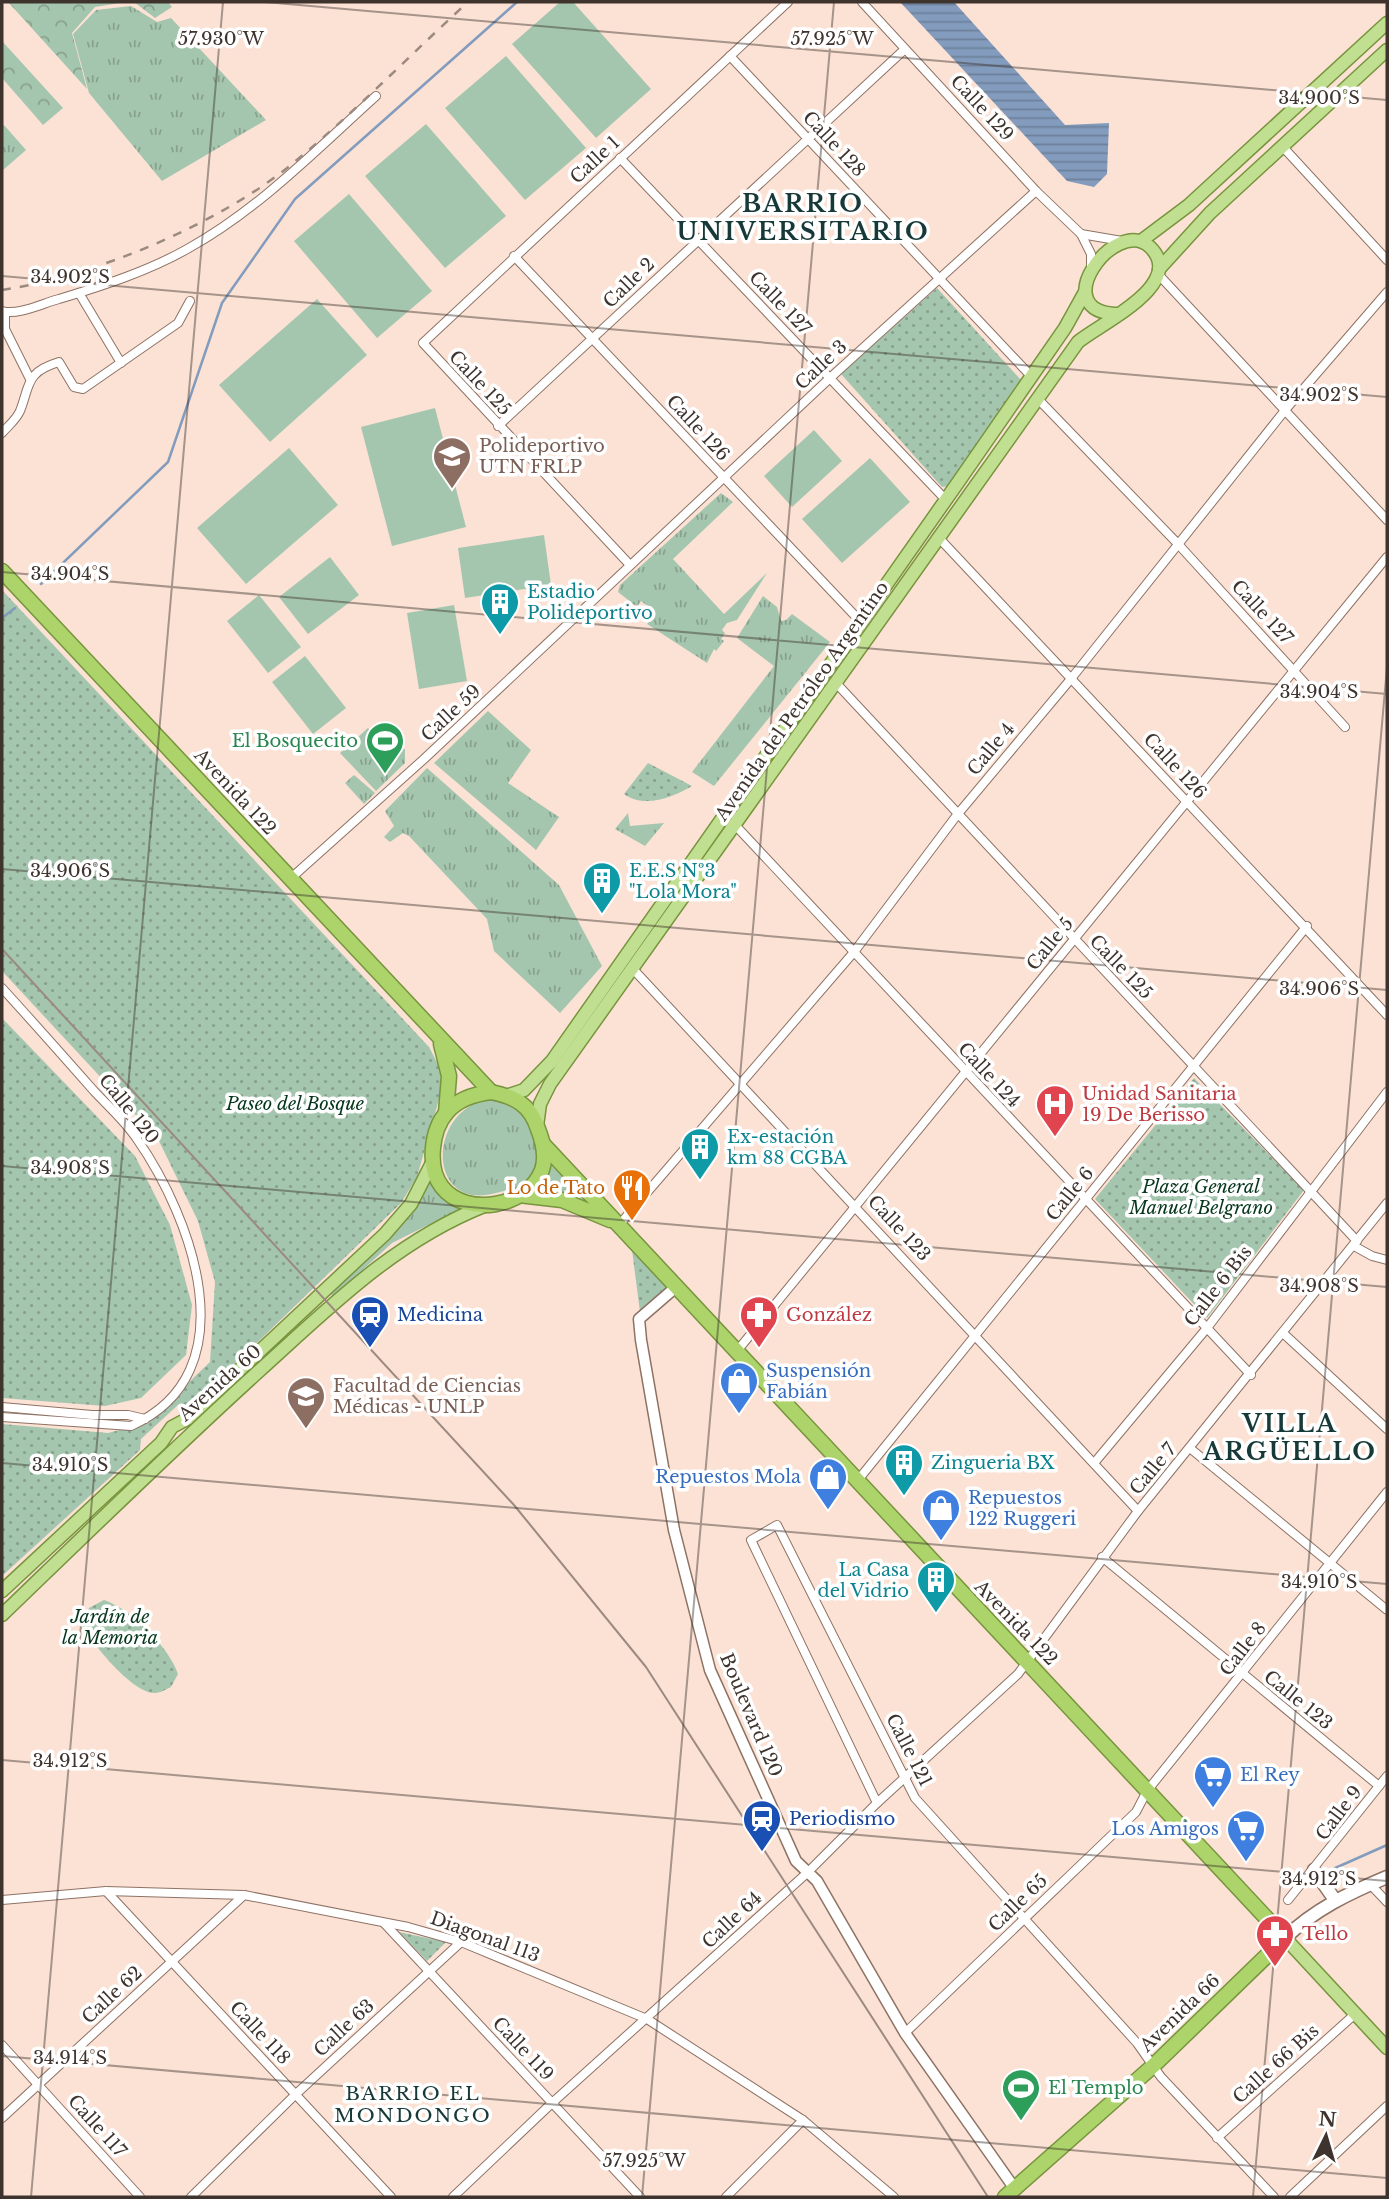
<svg xmlns="http://www.w3.org/2000/svg" width="1389" height="2199" viewBox="0 0 1389 2199" font-family="'Libre Baskerville',serif">
<style>
.grass{fill:url(#grass-tufts)}
.forest{fill:url(#forest-crowns)}
.park{fill:url(#park-dots)}
.pitch{fill:#a5c6ae}
.water{fill:url(#water-rules)}
.lines{fill:none;stroke-linecap:round;stroke-linejoin:round}
.stream{stroke:#839cbd;stroke-width:2.5}
.minor-casing{stroke:#8e7264;stroke-width:10}
.tertiary-casing{stroke:#8e7264;stroke-width:13}
.secondary-casing{stroke:#8e7264;stroke-width:15}
.primary-casing{stroke:#78943d;stroke-width:15}
.trunk-casing{stroke:#78943d;stroke-width:17}
.minor{stroke:#fff;stroke-width:8}
.tertiary{stroke:#fff;stroke-width:10}
.secondary{stroke:#fff;stroke-width:12}
.primary{stroke:#c1df90;stroke-width:12}
.trunk{stroke:#acd46b;stroke-width:14}
.tram{stroke:#9c8a80;stroke-width:2}
.rail{stroke:#9c8a80;stroke-width:2.5;stroke-dasharray:9 9;stroke-linecap:butt}
.ticks{fill:none;stroke:#3f332d;stroke-width:2;stroke-opacity:0.45}
.labels{text-anchor:middle;dominant-baseline:central;stroke-width:7;stroke-linejoin:round;paint-order:stroke}
.street-label{font-size:18px;fill:#3f332d;stroke:#fff}
.education-label{font-size:18px;fill:#785e54;stroke:#fff;text-anchor:start}
.culture-label{font-size:18px;fill:#0d838f;stroke:#fff;text-anchor:start}
.leisure-label{font-size:18px;fill:#27864d;stroke:#fff;text-anchor:end}
.health-label{font-size:18px;fill:#be3a42;stroke:#fff;text-anchor:start}
.park-label{font-size:18px;font-style:italic;fill:#06371c;stroke:#fff}
.food-label{font-size:18px;fill:#c56008;stroke:#fff;text-anchor:end}
.transit-label{font-size:18px;fill:#164399;stroke:#fff;text-anchor:start}
.shop-label{font-size:18px;fill:#366cbe;stroke:#fff;text-anchor:start}
.neighbourhood-label{font-size:19px;letter-spacing:2px;fill:#173a38;stroke:#fff}
.district-label{font-size:24px;font-weight:bold;letter-spacing:2px;fill:#173a38;stroke:#fff}
.ticks-label{font-size:18px;text-anchor:middle;fill:#3f332d;stroke:#fff;stroke-width:7;stroke-linejoin:round;paint-order:stroke}
</style>
<defs>
<pattern id="grass-tufts" width="24" height="20" patternUnits="userSpaceOnUse" patternTransform="scale(1.75)"><rect width="24" height="20" fill="#a5c6ae"/><path d="M3 7l-1-3M5 7V3M7 7l1-3M15 17l-1-3M17 17v-4M19 17l1-3" fill="none" stroke="#88a18e"/></pattern>
<pattern id="forest-crowns" width="20" height="18" patternUnits="userSpaceOnUse" patternTransform="scale(1.75)"><rect width="20" height="18" fill="#a5c6ae"/><path d="M2 6a3 3 0 1 1 6 0M12 15a3 3 0 1 1 6 0" fill="none" stroke="#88a18e"/></pattern>
<pattern id="park-dots" width="8" height="8" patternUnits="userSpaceOnUse" patternTransform="scale(1.75)"><rect width="8" height="8" fill="#a5c6ae"/><path d="M2 2h.1M6 6h.1" fill="none" stroke="#88a18e" stroke-width="1.8" stroke-linecap="round"/></pattern>
<pattern id="water-rules" width="6" height="5" patternUnits="userSpaceOnUse" patternTransform="scale(1.75)"><rect width="6" height="5" fill="#839cbd"/><path d="M0 2.5h6" fill="none" stroke="#6d809a"/></pattern>
</defs>
<rect width="100%" height="100%" fill="#fbe2d5"/>
<g class="grass">
<polygon points="131,6 157,22 171,18 266,120 162,181 89,93 73,34 96,10"/>
<polygon points="4,125 26,150 2,171 2,127"/>
<polygon points="721,493 733,502 673,559 724,614 767,573 737,620 727,623 722,630 725,633 721,639 724,641 716,651 714,649 707,663 647,624 651,619 644,613 649,607 641,601 637,607 618,592 620,585"/>
<polygon points="763,596 777,607 781,621 786,620 792,614 830,642 714,786 692,772 774,666 737,638"/>
<polygon points="488,711 531,750 508,783 559,817 536,850 434,763"/>
<polygon points="368,728 384,745 371,757 379,766 399,748 405,749 405,763 376,791 340,753"/>
<polygon points="427,768 559,885 602,966 560,1013 494,951 487,919 409,836 403,833 390,842 384,837 394,826 385,811"/>
<polygon points="354,775 375,793 364,804 345,783"/>
<polygon points="628,813 630,826 664,823 645,846 615,829"/>
<path d="M 496,1098 C 501,1099 508,1100 512,1102 C 534,1113 546,1159 530,1177 C 523,1187 508,1190 496,1193 C 424,1213 426,1103 496,1098 Z"/>
<polygon points="552,1166 594,1208 541,1188"/>
<polygon points="430,1181 440,1197 460,1209 392,1243 333,1297 330,1293 411,1211"/>
</g>
<g class="forest">
<polygon points="8,2 126,2 95,7 72,33 87,89"/>
<polygon points="134,2 168,2 172,7 155,18"/>
<polygon points="2,41 63,108 43,125 2,78"/>
</g>
<g class="park">
<polygon points="937,288 1021,380 949,486 942,487 841,374"/>
<polygon points="2,590 429,1047 445,1078 417,1177 401,1203 193,1405 179,1404 141,1439 140,1450 2,1576 2,1424 108,1433 146,1423 210,1362 215,1282 198,1221 158,1139 2,971"/>
<path d="M 648,763 L 692,786 C 673,797 645,809 624,794 Z"/>
<polygon points="2,1018 135,1156 170,1225 192,1305 186,1355 141,1398 105,1406 2,1398"/>
<polygon points="1194,1078 1304,1190 1207,1318 1095,1199"/>
<polygon points="631,1242 673,1287 640,1312"/>
<path d="M 104,1600 C 131,1609 169,1647 178,1674 L 171,1687 C 167,1689 160,1693 155,1693 C 133,1694 90,1642 82,1623 L 89,1608 Z"/>
<polygon points="399,1932 446,1942 427,1961"/>
</g>
<g class="pitch">
<polygon points="560,2 573,2 651,89 596,138 512,44"/>
<polygon points="506,56 586,148 525,200 445,108"/>
<polygon points="426,124 506,216 445,268 365,176"/>
<polygon points="349,194 432,291 377,338 294,241"/>
<polygon points="317,299 367,355 270,442 219,385"/>
<polygon points="435,408 466,527 392,546 361,427"/>
<polygon points="814,430 842,461 792,507 764,476"/>
<polygon points="289,448 338,505 246,584 197,528"/>
<polygon points="870,458 910,502 842,563 802,519"/>
<polygon points="544,535 551,585 465,598 458,548"/>
<polygon points="330,557 359,595 308,634 279,597"/>
<polygon points="259,595 301,647 268,673 227,621"/>
<polygon points="454,605 467,681 419,689 407,613"/>
<polygon points="305,656 346,708 313,734 272,682"/>
</g>
<polygon class="water" points="900,2 954,2 1065,125 1109,123 1107,174 1094,187 1067,181"/>
<g class="lines">
<g class="stream">
<polyline points="41,584 168,462 222,303 295,199 517,2"/>
<polyline points="2,618 15,608"/>
<polyline points="1333,1869 1387,1845"/>
</g>
<defs>
<g id="minor">
<polyline points="862,2 1036,191 1081,234 1091,254 1091,267"/>
<polyline points="730,56 1030,375"/>
<polyline points="1282,146 1387,260"/>
<polyline points="620,158 946,500"/>
<polyline points="1081,234 1122,241"/>
<polyline points="514,256 860,621"/>
<polyline points="1158,274 1387,520"/>
<polyline points="79,293 121,363"/>
<path d="M 2,311 C 18,316 43,303 59,299 C 102,286 149,271 189,248 C 259,209 316,150 376,96"/>
<polyline points="5,313 5,329 30,379"/>
<polyline points="1038,399 1178,544 1345,727"/>
<polyline points="498,426 905,49"/>
<path d="M 2,433 C 8,426 16,420 20,411 C 30,386 25,372 59,362 L 74,387 L 83,389 L 178,323 L 190,301"/>
<polyline points="939,538 1387,1015"/>
<polyline points="630,565 423,343 788,2"/>
<polyline points="836,683 1357,1241"/>
<polyline points="735,825 1251,1375"/>
<polyline points="290,879 424,759 830,378 1036,191"/>
<polyline points="633,969 1138,1511"/>
<path d="M 2,988 C 33,1022 64,1057 94,1091 C 108,1106 125,1121 137,1139 C 192,1218 250,1373 131,1426 L 2,1417"/>
<polyline points="619,1225 854,952 957,815 1070,680 1286,409 1387,292"/>
<polyline points="1354,1246 1372,1256 1387,1260"/>
<polyline points="1284,1334 1387,1429"/>
<polyline points="737,1351 1387,557"/>
<polyline points="2,1407 92,1415 128,1415 145,1419"/>
<polyline points="1191,1449 1387,1610"/>
<polyline points="1095,1462 1207,1328 1387,1092"/>
<polyline points="858,1480 1307,926"/>
<polyline points="1102,1557 1379,1786"/>
<polyline points="877,1803 751,1540 777,1525 915,1798 1137,2043 1161,2077 1274,2197"/>
<polyline points="1370,1884 1387,1902"/>
<polyline points="106,1891 391,2197"/>
<polyline points="2,1900 106,1891 244,1895 408,1927 461,1942 647,2019 803,2120 894,2197"/>
<polyline points="1288,1900 1387,1776"/>
<polyline points="384,1923 640,2197"/>
<polyline points="905,2033 1136,1812 1147,1791 1387,1492"/>
<polyline points="2,2045 140,2197"/>
<polyline points="2,2118 244,1895"/>
<polyline points="1217,2138 1355,2014"/>
<polyline points="191,2197 296,2094 461,1942"/>
<polyline points="453,2197 552,2103 807,1873 877,1803 1018,1674 1138,1511 1387,1203"/>
<polyline points="726,2197 803,2120"/>
<polyline points="1290,2197 1387,2106"/>
</g>
<polyline id="tertiary" points="676,1287 639,1319 641,1340 674,1530 710,1670 796,1861 817,1881 905,2033 1015,2189"/>
<g id="secondary">
<polyline points="1314,1870 1335,1900"/>
<path d="M 1285,1938 C 1315,1909 1349,1893 1387,1877"/>
</g>
<g id="primary">
<polyline points="1141,241 1189,205 1387,23"/>
<polyline points="1159,269 1210,213 1387,50"/>
<polyline points="509,1095 524,1090 552,1061 959,481 1065,328 1085,292"/>
<path d="M 537,1126 L 540,1104 L 550,1084 L 1078,342 C 1099,324 1188,284 1150,247 C 1116,214 1042,314 1120,314"/>
<polyline points="2,1591 161,1443 172,1427 187,1419 385,1234 411,1204 432,1163"/>
<path d="M 2,1615 C 87,1533 172,1450 259,1371 C 330,1307 394,1242 484,1206"/>
<polyline points="1285,1938 1387,2048"/>
</g>
<g id="trunk">
<polyline points="2,571 491,1092"/>
<polyline points="441,1044 449,1076 446,1113"/>
<path d="M 491,1092 C 515,1097 530,1104 538,1129 C 543,1142 547,1156 542,1170 C 528,1207 466,1218 442,1187 C 427,1168 431,1130 447,1112 C 458,1099 475,1094 491,1092 Z"/>
<polyline points="543,1144 1285,1938 1153,2066 1005,2197"/>
<polyline points="519,1195 562,1200 610,1220"/>
</g>
</defs>
<use href="#minor" class="minor-casing"/>
<use href="#tertiary" class="tertiary-casing"/>
<use href="#secondary" class="secondary-casing"/>
<use href="#primary" class="primary-casing"/>
<use href="#trunk" class="trunk-casing"/>
<use href="#minor" class="minor"/>
<use href="#tertiary" class="tertiary"/>
<use href="#secondary" class="secondary"/>
<use href="#primary" class="primary"/>
<use href="#trunk" class="trunk"/>
<polyline class="tram" points="2,949 514,1505 646,1667 988,2197"/>
<path class="rail" d="M 2,290 C 95,276 219,224 292,164 C 353,114 410,55 468,2"/>
</g>
<path class="ticks" d="M 265,2 L 1387,100M 2,276 L 1387,397M 2,572 L 1387,694M 2,869 L 1387,990M 2,1166 L 1387,1287M 2,1463 L 1387,1584M 2,1760 L 1387,1881M 2,2056 L 1387,2178M 31,2197 L 223,2M 642,2197 L 834,2M 1253,2197 L 1387,667"/>
<defs>
<symbol id="university-pin" viewBox="-11 -11 22 30"><path d="M0 17L-7.5 6A9.5 9.5 0 1 1 7.5 6Z" fill="#8d6e63" stroke="#fff"/><path d="M0-5L7-2L0 1L-7-2ZM-4 1L0 2.5L4 1V4Q0 6-4 4Z" fill="#fff"/></symbol>
<symbol id="building-pin" viewBox="-11 -11 22 30"><path d="M0 17L-7.5 6A9.5 9.5 0 1 1 7.5 6Z" fill="#0f9aa8" stroke="#fff"/><path d="M-4-6H4V6H1V3H-1V6H-4ZM-2.5-4.3h1.7v1.8h-1.7ZM.8-4.3h1.7v1.8H.8ZM-2.5-1h1.7V.8h-1.7ZM.8-1h1.7V.8H.8Z" fill="#fff"/></symbol>
<symbol id="stadium-pin" viewBox="-11 -11 22 30"><path d="M0 17L-7.5 6A9.5 9.5 0 1 1 7.5 6Z" fill="#2e9e5b" stroke="#fff"/><path d="M0-5a6.5 5 0 1 0 0 10a6.5 5 0 1 0 0-10ZM-3.5-1.8h7v3.6h-7Z" fill="#fff"/></symbol>
<symbol id="hospital-pin" viewBox="-11 -11 22 30"><path d="M0 17L-7.5 6A9.5 9.5 0 1 1 7.5 6Z" fill="#e0444e" stroke="#fff"/><path d="M-5-5h3v3.5h4V-5h3V5h-3V1.5h-4V5h-3Z" fill="#fff"/></symbol>
<symbol id="restaurant-pin" viewBox="-11 -11 22 30"><path d="M0 17L-7.5 6A9.5 9.5 0 1 1 7.5 6Z" fill="#e8710a" stroke="#fff"/><path d="M-5-6h1v4h1v-4h1v4h1v-4h1v5L-1.5 .5V6h-2V.5L-5-1ZM5-6V6H3V1.5H1.5Q1.5-4 5-6Z" fill="#fff"/></symbol>
<symbol id="station-pin" viewBox="-11 -11 22 30"><path d="M0 17L-7.5 6A9.5 9.5 0 1 1 7.5 6Z" fill="#1a4fb4" stroke="#fff"/><path d="M-3-6H3Q5-6 5-4V2Q5 4 3 4L4.5 6H3L1.5 4h-3L-3 6H-4.5L-3 4Q-5 4-5 2V-4Q-5-6-3-6ZM-3.5-4v3h7v-3ZM-3.5 1v1.5H-2V1ZM2 1v1.5H3.5V1Z" fill="#fff"/></symbol>
<symbol id="pharmacy-pin" viewBox="-11 -11 22 30"><path d="M0 17L-7.5 6A9.5 9.5 0 1 1 7.5 6Z" fill="#e0444e" stroke="#fff"/><path d="M-2-6h4v4h4v4h-4v4h-4v-4h-4v-4h4Z" fill="#fff"/></symbol>
<symbol id="shop-pin" viewBox="-11 -11 22 30"><path d="M0 17L-7.5 6A9.5 9.5 0 1 1 7.5 6Z" fill="#3f7fe0" stroke="#fff"/><path d="M-5-2.5h2.3a2.7 3.5 0 0 1 5.4 0H5L5.5 6h-11ZM-1.5-2.5h3a1.5 2.3 0 0 0-3 0Z" fill="#fff"/></symbol>
<symbol id="supermarket-pin" viewBox="-11 -11 22 30"><path d="M0 17L-7.5 6A9.5 9.5 0 1 1 7.5 6Z" fill="#3f7fe0" stroke="#fff"/><path d="M-6-5.5h2.5l.6 2H6L4.5 2H-2.5L-4.4-4H-6ZM-1.5 3.2a1.3 1.3 0 1 0 .1 0ZM3 3.2a1.3 1.3 0 1 0 .1 0Z" fill="#fff"/></symbol>
</defs>
<g fill-rule="evenodd">
<use href="#university-pin" x="430" y="434" width="44" height="60"/>
<use href="#building-pin" x="478" y="580" width="44" height="60"/>
<use href="#stadium-pin" x="363" y="719" width="44" height="60"/>
<use href="#building-pin" x="580" y="859" width="44" height="60"/>
<use href="#hospital-pin" x="1033" y="1082" width="44" height="60"/>
<use href="#building-pin" x="678" y="1125" width="44" height="60"/>
<use href="#restaurant-pin" x="610" y="1166" width="44" height="60"/>
<use href="#station-pin" x="348" y="1293" width="44" height="60"/>
<use href="#pharmacy-pin" x="737" y="1293" width="44" height="60"/>
<use href="#shop-pin" x="717" y="1359" width="44" height="60"/>
<use href="#university-pin" x="284" y="1374" width="44" height="60"/>
<use href="#building-pin" x="882" y="1441" width="44" height="60"/>
<use href="#shop-pin" x="806" y="1455" width="44" height="60"/>
<use href="#shop-pin" x="919" y="1486" width="44" height="60"/>
<use href="#building-pin" x="914" y="1558" width="44" height="60"/>
<use href="#supermarket-pin" x="1191" y="1753" width="44" height="60"/>
<use href="#station-pin" x="740" y="1797" width="44" height="60"/>
<use href="#supermarket-pin" x="1224" y="1807" width="44" height="60"/>
<use href="#pharmacy-pin" x="1253" y="1912" width="44" height="60"/>
<use href="#stadium-pin" x="999" y="2066" width="44" height="60"/>
</g>
<g class="labels">
<g class="street-label">
<text transform="translate(982 108) rotate(47)">Calle 129</text>
<text transform="translate(834 144) rotate(47)">Calle 128</text>
<text transform="translate(595 160) rotate(-43)">Calle 1</text>
<text transform="translate(629 283) rotate(-44)">Calle 2</text>
<text transform="translate(780 303) rotate(46)">Calle 127</text>
<text transform="translate(821 365) rotate(-43)">Calle 3</text>
<text transform="translate(480 383) rotate(47)">Calle 125</text>
<text transform="translate(698 428) rotate(47)">Calle 126</text>
<text transform="translate(1262 612) rotate(47)">Calle 127</text>
<text transform="translate(802 701) rotate(-55)">Avenida del Petróleo Argentino</text>
<text transform="translate(451 713) rotate(-43)">Calle 59</text>
<text transform="translate(991 749) rotate(-50)">Calle 4</text>
<text transform="translate(1175 766) rotate(47)">Calle 126</text>
<text transform="translate(235 792) rotate(47)">Avenida 122</text>
<text transform="translate(1050 944) rotate(-51)">Calle 5</text>
<text transform="translate(1121 967) rotate(46)">Calle 125</text>
<text transform="translate(989 1075) rotate(47)">Calle 124</text>
<text transform="translate(129 1109) rotate(51)">Calle 120</text>
<text transform="translate(1070 1194) rotate(-51)">Calle 6</text>
<text transform="translate(899 1228) rotate(47)">Calle 123</text>
<text transform="translate(1218 1286) rotate(-52)">Calle 6 Bis</text>
<text transform="translate(220 1383) rotate(-42)">Avenida 60</text>
<text transform="translate(1153 1469) rotate(-50)">Calle 7</text>
<text transform="translate(1016 1623) rotate(46)">Avenida 122</text>
<text transform="translate(1243 1649) rotate(-52)">Calle 8</text>
<text transform="translate(1298 1700) rotate(39)">Calle 123</text>
<text transform="translate(751 1715) rotate(67)">Boulevard 120</text>
<text transform="translate(909 1750) rotate(63)">Calle 121</text>
<text transform="translate(1339 1813) rotate(-53)">Calle 9</text>
<text transform="translate(1018 1903) rotate(-44)">Calle 65</text>
<text transform="translate(732 1920) rotate(-43)">Calle 64</text>
<text transform="translate(485 1937) rotate(20)">Diagonal 113</text>
<text transform="translate(112 1995) rotate(-43)">Calle 62</text>
<text transform="translate(1180 2013) rotate(-44)">Avenida 66</text>
<text transform="translate(344 2028) rotate(-43)">Calle 63</text>
<text transform="translate(260 2033) rotate(47)">Calle 118</text>
<text transform="translate(523 2049) rotate(47)">Calle 119</text>
<text transform="translate(1276 2064) rotate(-42)">Calle 66 Bis</text>
<text transform="translate(97 2126) rotate(48)">Calle 117</text>
</g>
<g class="education-label">
<text x="479" y="446">Polideportivo<tspan x="479" dy="21">UTN FRLP</tspan></text>
<text x="333" y="1386">Facultad de Ciencias<tspan x="333" dy="21">Médicas - UNLP</tspan></text>
</g>
<g class="culture-label">
<text x="527" y="592">Estadio<tspan x="527" dy="21">Polideportivo</tspan></text>
<text x="629" y="871">E.E.S Nº3<tspan x="629" dy="21">"Lola Mora"</tspan></text>
<text x="727" y="1137">Ex-estación<tspan x="727" dy="21">km 88 CGBA</tspan></text>
<text x="931" y="1463">Zingueria BX</text>
<text x="909" y="1570" text-anchor="end">La Casa<tspan x="909" dy="21">del Vidrio</tspan></text>
</g>
<g class="leisure-label">
<text x="358" y="741">El Bosquecito</text>
<text x="1048" y="2088" text-anchor="start">El Templo</text>
</g>
<g class="health-label">
<text x="1082" y="1094">Unidad Sanitaria<tspan x="1082" dy="21">19 De Berisso</tspan></text>
<text x="786" y="1315">González</text>
<text x="1302" y="1934">Tello</text>
</g>
<g class="park-label">
<text x="295" y="1104">Paseo del Bosque</text>
<text x="1201" y="1187">Plaza General<tspan x="1201" dy="21">Manuel Belgrano</tspan></text>
<text x="110" y="1617">Jardín de<tspan x="110" dy="21">la Memoria</tspan></text>
</g>
<g class="food-label">
<text x="605" y="1188">Lo de Tato</text>
</g>
<g class="transit-label">
<text x="397" y="1315">Medicina</text>
<text x="789" y="1819">Periodismo</text>
</g>
<g class="shop-label">
<text x="766" y="1371">Suspensión<tspan x="766" dy="21">Fabián</tspan></text>
<text x="801" y="1477" text-anchor="end">Repuestos Mola</text>
<text x="968" y="1498">Repuestos<tspan x="968" dy="21">122 Ruggeri</tspan></text>
<text x="1240" y="1775">El Rey</text>
<text x="1219" y="1829" text-anchor="end">Los Amigos</text>
</g>
<g class="neighbourhood-label">
<text x="413" y="2093">BARRIO EL<tspan x="413" dy="22">MONDONGO</tspan></text>
</g>
<g class="district-label">
<text x="803" y="203">BARRIO<tspan x="803" dy="28">UNIVERSITARIO</tspan></text>
<text x="1290" y="1423">VILLA<tspan x="1290" dy="28">ARGÜELLO</tspan></text>
</g>
</g>
<g class="ticks-label">
<text x="221" y="45">57.930°W</text>
<text x="832" y="45">57.925°W</text>
<text x="1319" y="104">34.900°S</text>
<text x="70" y="283">34.902°S</text>
<text x="1319" y="401">34.902°S</text>
<text x="70" y="580">34.904°S</text>
<text x="1319" y="698">34.904°S</text>
<text x="70" y="877">34.906°S</text>
<text x="1319" y="995">34.906°S</text>
<text x="70" y="1174">34.908°S</text>
<text x="1319" y="1292">34.908°S</text>
<text x="70" y="1471">34.910°S</text>
<text x="1319" y="1588">34.910°S</text>
<text x="70" y="1767">34.912°S</text>
<text x="1319" y="1885">34.912°S</text>
<text x="70" y="2064">34.914°S</text>
<text x="644" y="2167">57.925°W</text>
</g>
<rect width="1389" height="2199" fill="none" stroke="#3f332d" stroke-width="7"/>
<g transform="translate(1326 2136) rotate(5)" stroke="#ffffff" stroke-width="5" paint-order="stroke">
<path d="M0-5L12 26L0 18L-12 26Z" fill="#3f332d"/>
<text y="-10" font-size="19" font-weight="bold" text-anchor="middle" fill="#3f332d">N</text>
</g>
</svg>
